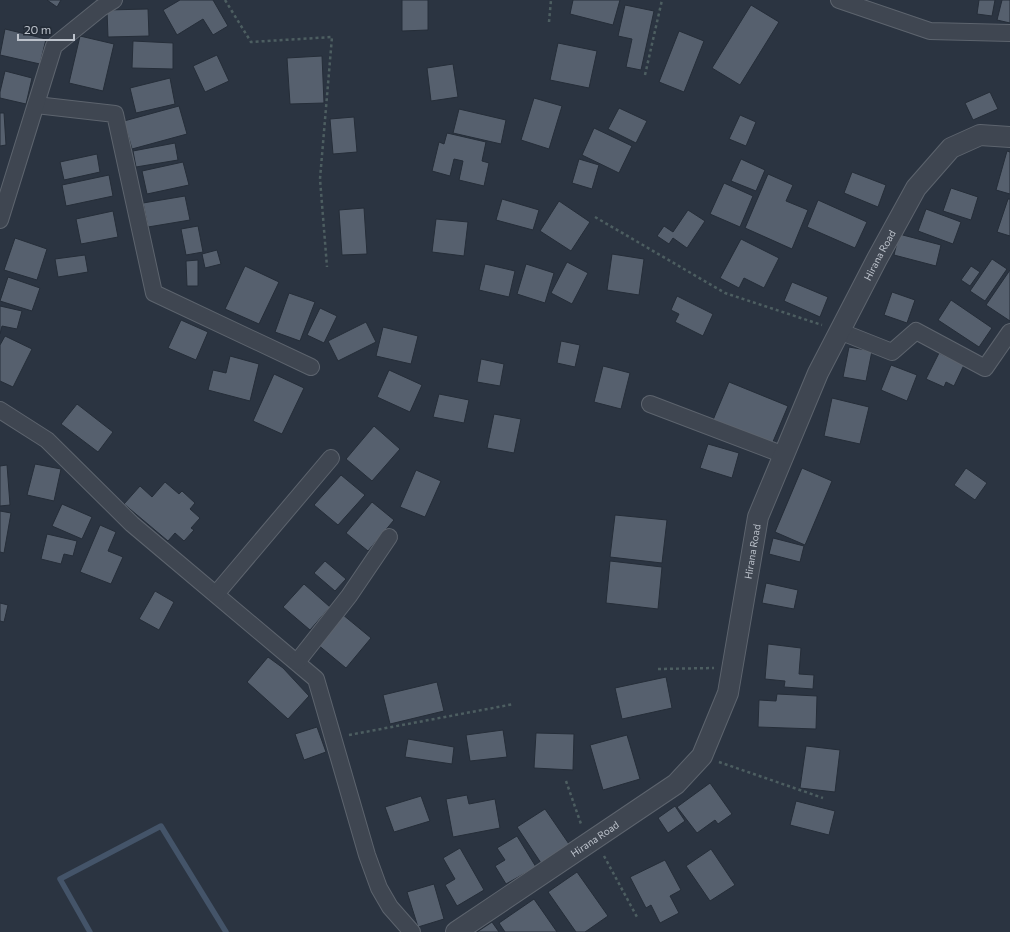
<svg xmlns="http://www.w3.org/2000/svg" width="1010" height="932" viewBox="0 0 1010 932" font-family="Commissioner,sans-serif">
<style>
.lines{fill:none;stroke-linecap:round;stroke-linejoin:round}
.stream{stroke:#445469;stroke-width:5.5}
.building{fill:#56606e;stroke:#252d38}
.minor-casing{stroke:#5d646e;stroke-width:18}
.tertiary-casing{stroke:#5d646e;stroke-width:22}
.path{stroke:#4d5e61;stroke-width:2.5;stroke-dasharray:3 3;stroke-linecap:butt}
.minor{stroke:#3f4651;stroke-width:16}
.tertiary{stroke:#3f4651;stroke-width:20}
.labels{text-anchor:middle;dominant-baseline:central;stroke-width:3.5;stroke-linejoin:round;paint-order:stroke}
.street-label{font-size:10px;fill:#bcc2cb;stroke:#232b36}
</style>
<rect width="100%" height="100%" fill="#2b3441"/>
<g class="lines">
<polyline class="stream" points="90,932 60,879 161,826 226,932"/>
</g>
<g class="building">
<polygon points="47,0 61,0 57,7"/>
<polygon points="180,0 213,0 228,26 213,35 203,19 177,35 163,10"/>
<polygon points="402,0 428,0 428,30 402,31"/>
<polygon points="573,0 620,0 613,25 570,14"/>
<polygon points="979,0 995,0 992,16 977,14"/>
<polygon points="1002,0 1010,0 1010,23 997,20"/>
<polygon points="625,5 654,11 641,70 626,67 632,39 618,36"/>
<polygon points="751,5 779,22 740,85 712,68"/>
<polygon points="148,9 149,36 108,37 107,10"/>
<polygon points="5,29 46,39 40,64 0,55"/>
<polygon points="679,31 704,41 684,92 659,82"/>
<polygon points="80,36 114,44 103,91 69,83"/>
<polygon points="133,41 173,43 173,69 132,68"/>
<polygon points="558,43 597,51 589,88 550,80"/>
<polygon points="217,55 229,81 205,92 193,66"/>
<polygon points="322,56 324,103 290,104 287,58"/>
<polygon points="453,64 458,97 431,101 427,68"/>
<polygon points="5,71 32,78 26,104 0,98 0,92"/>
<polygon points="170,78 175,104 136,113 130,88"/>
<polygon points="990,92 998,109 973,120 965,103"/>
<polygon points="534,98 562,106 549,149 521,140"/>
<polygon points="179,106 187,134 132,149 124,121"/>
<polygon points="619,108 647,121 636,143 608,129"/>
<polygon points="459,109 506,120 501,144 453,133"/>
<polygon points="0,113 4,113 6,145 0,146"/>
<polygon points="740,115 756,122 746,146 729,139"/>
<polygon points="354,117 357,152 333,154 330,119"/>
<polygon points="594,128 632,146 619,173 582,155"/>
<polygon points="447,133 486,142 482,161 489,163 484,186 459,180 463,161 454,159 450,176 432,171 439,142 444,144"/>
<polygon points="175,143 178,160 136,167 133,151"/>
<polygon points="1007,151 1010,152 1010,194 996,190"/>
<polygon points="97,154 100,172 64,180 60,162"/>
<polygon points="579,159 599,165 592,189 572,183"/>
<polygon points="741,159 765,170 756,191 731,181"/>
<polygon points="183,162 189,185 147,194 142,171"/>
<polygon points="852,172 886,185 878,207 844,193"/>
<polygon points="768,174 793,185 786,201 808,210 792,249 745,228"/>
<polygon points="109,175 113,196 66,206 62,185"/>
<polygon points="724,183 753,196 740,227 710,214"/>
<polygon points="951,188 978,197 971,220 943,211"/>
<polygon points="185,196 190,220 148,227 143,203"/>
<polygon points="502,199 539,210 533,230 496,220"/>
<polygon points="1008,199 1010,199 1010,236 997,232"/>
<polygon points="818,200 867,222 855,248 807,227"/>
<polygon points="559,201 590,222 571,251 540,231"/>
<polygon points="364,208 367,254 342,255 339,210"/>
<polygon points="926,209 961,222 953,244 918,231"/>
<polygon points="688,210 705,221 687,248 673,238 669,244 657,236 664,226 673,232"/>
<polygon points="113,211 118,237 81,244 76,219"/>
<polygon points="436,219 468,222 464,256 432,252"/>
<polygon points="198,226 203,252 186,255 181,229"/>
<polygon points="899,234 941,245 936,266 894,255"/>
<polygon points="15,238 47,249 37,280 4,270"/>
<polygon points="741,239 779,258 764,288 744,278 739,288 720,278"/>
<polygon points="217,250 221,264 205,268 202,254"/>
<polygon points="612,254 644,259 639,295 607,290"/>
<polygon points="85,255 88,272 58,277 55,259"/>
<polygon points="992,259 1007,269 985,301 970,291"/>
<polygon points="198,260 198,286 187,286 186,261"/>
<polygon points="567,262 588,273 572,304 551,293"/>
<polygon points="485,264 515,271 509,297 479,290"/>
<polygon points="526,264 554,273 545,303 517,294"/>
<polygon points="245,266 279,282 259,324 225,309"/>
<polygon points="971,266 980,272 970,286 961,280"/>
<polygon points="1010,270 1010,321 986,305"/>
<polygon points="8,277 40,288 32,311 0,301"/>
<polygon points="792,282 828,297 820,317 784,301"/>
<polygon points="892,292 915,300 907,323 884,315"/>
<polygon points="289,293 315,302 300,341 275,332"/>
<polygon points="677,296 713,314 703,336 675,322 679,314 671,310"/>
<polygon points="951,300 992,328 979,347 938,320"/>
<polygon points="0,306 22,311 17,329 2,326 0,334"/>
<polygon points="320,308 337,316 324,343 307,335"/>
<polygon points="181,320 208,332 196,360 168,348"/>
<polygon points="366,322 376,342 338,361 328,341"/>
<polygon points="383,327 418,336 411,364 376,356"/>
<polygon points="5,336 32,349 13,387 0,381 0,345"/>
<polygon points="561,341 580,345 575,367 557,363"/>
<polygon points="849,347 872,351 866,381 843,377"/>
<polygon points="939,353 964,365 954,386 946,382 944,387 926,379"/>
<polygon points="230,356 259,364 250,401 208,390 213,370 226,373"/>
<polygon points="481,359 504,364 500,386 477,382"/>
<polygon points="891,365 917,375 907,401 881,390"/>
<polygon points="603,366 630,373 621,409 594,402"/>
<polygon points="389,370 422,385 410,412 377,397"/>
<polygon points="274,374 304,388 282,434 253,421"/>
<polygon points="729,382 788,406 772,444 713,420"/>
<polygon points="439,394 469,400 464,423 433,417"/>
<polygon points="832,398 869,407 860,444 824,436"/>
<polygon points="77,404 113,432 98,452 61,424"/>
<polygon points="494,414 521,419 514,453 487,448"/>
<polygon points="374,426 400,449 372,481 346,459"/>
<polygon points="708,444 739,453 732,478 700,468"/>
<polygon points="35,464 61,469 54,501 27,495"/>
<polygon points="7,465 10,505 0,506 0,466"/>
<polygon points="802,468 832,481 805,545 775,532"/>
<polygon points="966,468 987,483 975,500 954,485"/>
<polygon points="416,470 441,481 425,517 400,507"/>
<polygon points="341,475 365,495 338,525 314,505"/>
<polygon points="165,482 179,494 182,491 195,503 190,509 200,518 191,528 194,530 184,541 175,533 168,541 124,504 140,486 152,497"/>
<polygon points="372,502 394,520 368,551 346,533"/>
<polygon points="62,504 92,517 82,539 52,526"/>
<polygon points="0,511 11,513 4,553 0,552"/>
<polygon points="615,515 667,520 662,563 610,557"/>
<polygon points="100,525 116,532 108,551 123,557 111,584 80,572"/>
<polygon points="47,534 77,541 73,556 64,554 61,564 41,559"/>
<polygon points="773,538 804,546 800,562 769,554"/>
<polygon points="325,561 346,579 335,591 314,573"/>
<polygon points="610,561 662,567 658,609 606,603"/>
<polygon points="766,583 798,590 794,609 762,603"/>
<polygon points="304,584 330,607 310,630 283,607"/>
<polygon points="155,591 174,602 159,630 139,619"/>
<polygon points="0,603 8,605 4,622 0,621"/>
<polygon points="342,614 371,638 346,668 317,644"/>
<polygon points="768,644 801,648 799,674 814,675 813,689 784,687 785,681 765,679"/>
<polygon points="268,657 283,668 309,696 288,719 247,682"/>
<polygon points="666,677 672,708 622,719 615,688"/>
<polygon points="437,682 444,711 390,724 383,695"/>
<polygon points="777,694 817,696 816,729 758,727 759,700 776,701"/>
<polygon points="317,727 326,752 304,760 295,734"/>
<polygon points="503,730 507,757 470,761 466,735"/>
<polygon points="536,733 574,734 573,770 534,768"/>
<polygon points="627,735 640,779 603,790 590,745"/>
<polygon points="408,739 454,747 452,764 405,757"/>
<polygon points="806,746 840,750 835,792 800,788"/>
<polygon points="710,783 732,814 718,824 715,820 697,833 677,807"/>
<polygon points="467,795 469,804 495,799 500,828 453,837 446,799"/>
<polygon points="421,796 430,821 394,832 385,807"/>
<polygon points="796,801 835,811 829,835 790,825"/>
<polygon points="675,806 685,821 668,833 658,818"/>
<polygon points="545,809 569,844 541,863 517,827"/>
<polygon points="517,836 536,867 506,884 495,866 505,860 497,848"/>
<polygon points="460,848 484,890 457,906 445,885 455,879 443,858"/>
<polygon points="711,849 735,885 710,901 686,866"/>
<polygon points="665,860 681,890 670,896 679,913 660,923 651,905 646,908 630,877"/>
<polygon points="577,872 608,916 585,932 576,932 548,892"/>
<polygon points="434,884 444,919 418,927 407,892"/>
<polygon points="534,899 557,932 505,932 499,923"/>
<polygon points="492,922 499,932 477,932"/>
</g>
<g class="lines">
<defs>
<g id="minor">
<polyline points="839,0 930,31 1010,33"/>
<polyline points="36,105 115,114 154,293 311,367"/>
<polyline points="0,220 54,46 101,8 114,0"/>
<polyline points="839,331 892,352 916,331 985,368 1010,332"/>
<polyline points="650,404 784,455"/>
<polyline points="0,410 47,440 132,524 316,679 367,855 379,888 390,907 412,932"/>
<polyline points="216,594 331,458"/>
<polyline points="297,662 349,596 389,537"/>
</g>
<g id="tertiary">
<path id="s1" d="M 456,932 L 676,784 L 702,756 L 728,693 L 758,517 L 818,373 L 877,259 L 916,188 L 951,148 L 980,135 L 1010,137"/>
</g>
</defs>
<use href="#minor" class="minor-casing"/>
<use href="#tertiary" class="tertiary-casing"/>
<g class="path">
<polyline points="225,0 251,42 332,37 320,179 327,267"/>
<polyline points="549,22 551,0"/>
<polyline points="645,75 662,0"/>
<polyline points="595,217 725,293 822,325"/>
<polyline points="658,669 714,668"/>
<polyline points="349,735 514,704"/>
<polyline points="719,762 823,798"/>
<polyline points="566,781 581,824"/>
<polyline points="604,856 637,917"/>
</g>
<use href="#minor" class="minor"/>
<use href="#tertiary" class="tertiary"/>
</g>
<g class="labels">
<g class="street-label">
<text stroke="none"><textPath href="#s1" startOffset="839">Hirana Road</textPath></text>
<text stroke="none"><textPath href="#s1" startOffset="515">Hirana Road</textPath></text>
<text stroke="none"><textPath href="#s1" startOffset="167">Hirana Road</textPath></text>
</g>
</g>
<path d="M18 34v6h56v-6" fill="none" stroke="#bcc2cb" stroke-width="2"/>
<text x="24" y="34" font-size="12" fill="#bcc2cb" stroke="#232b36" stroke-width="3" paint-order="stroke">20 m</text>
</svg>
